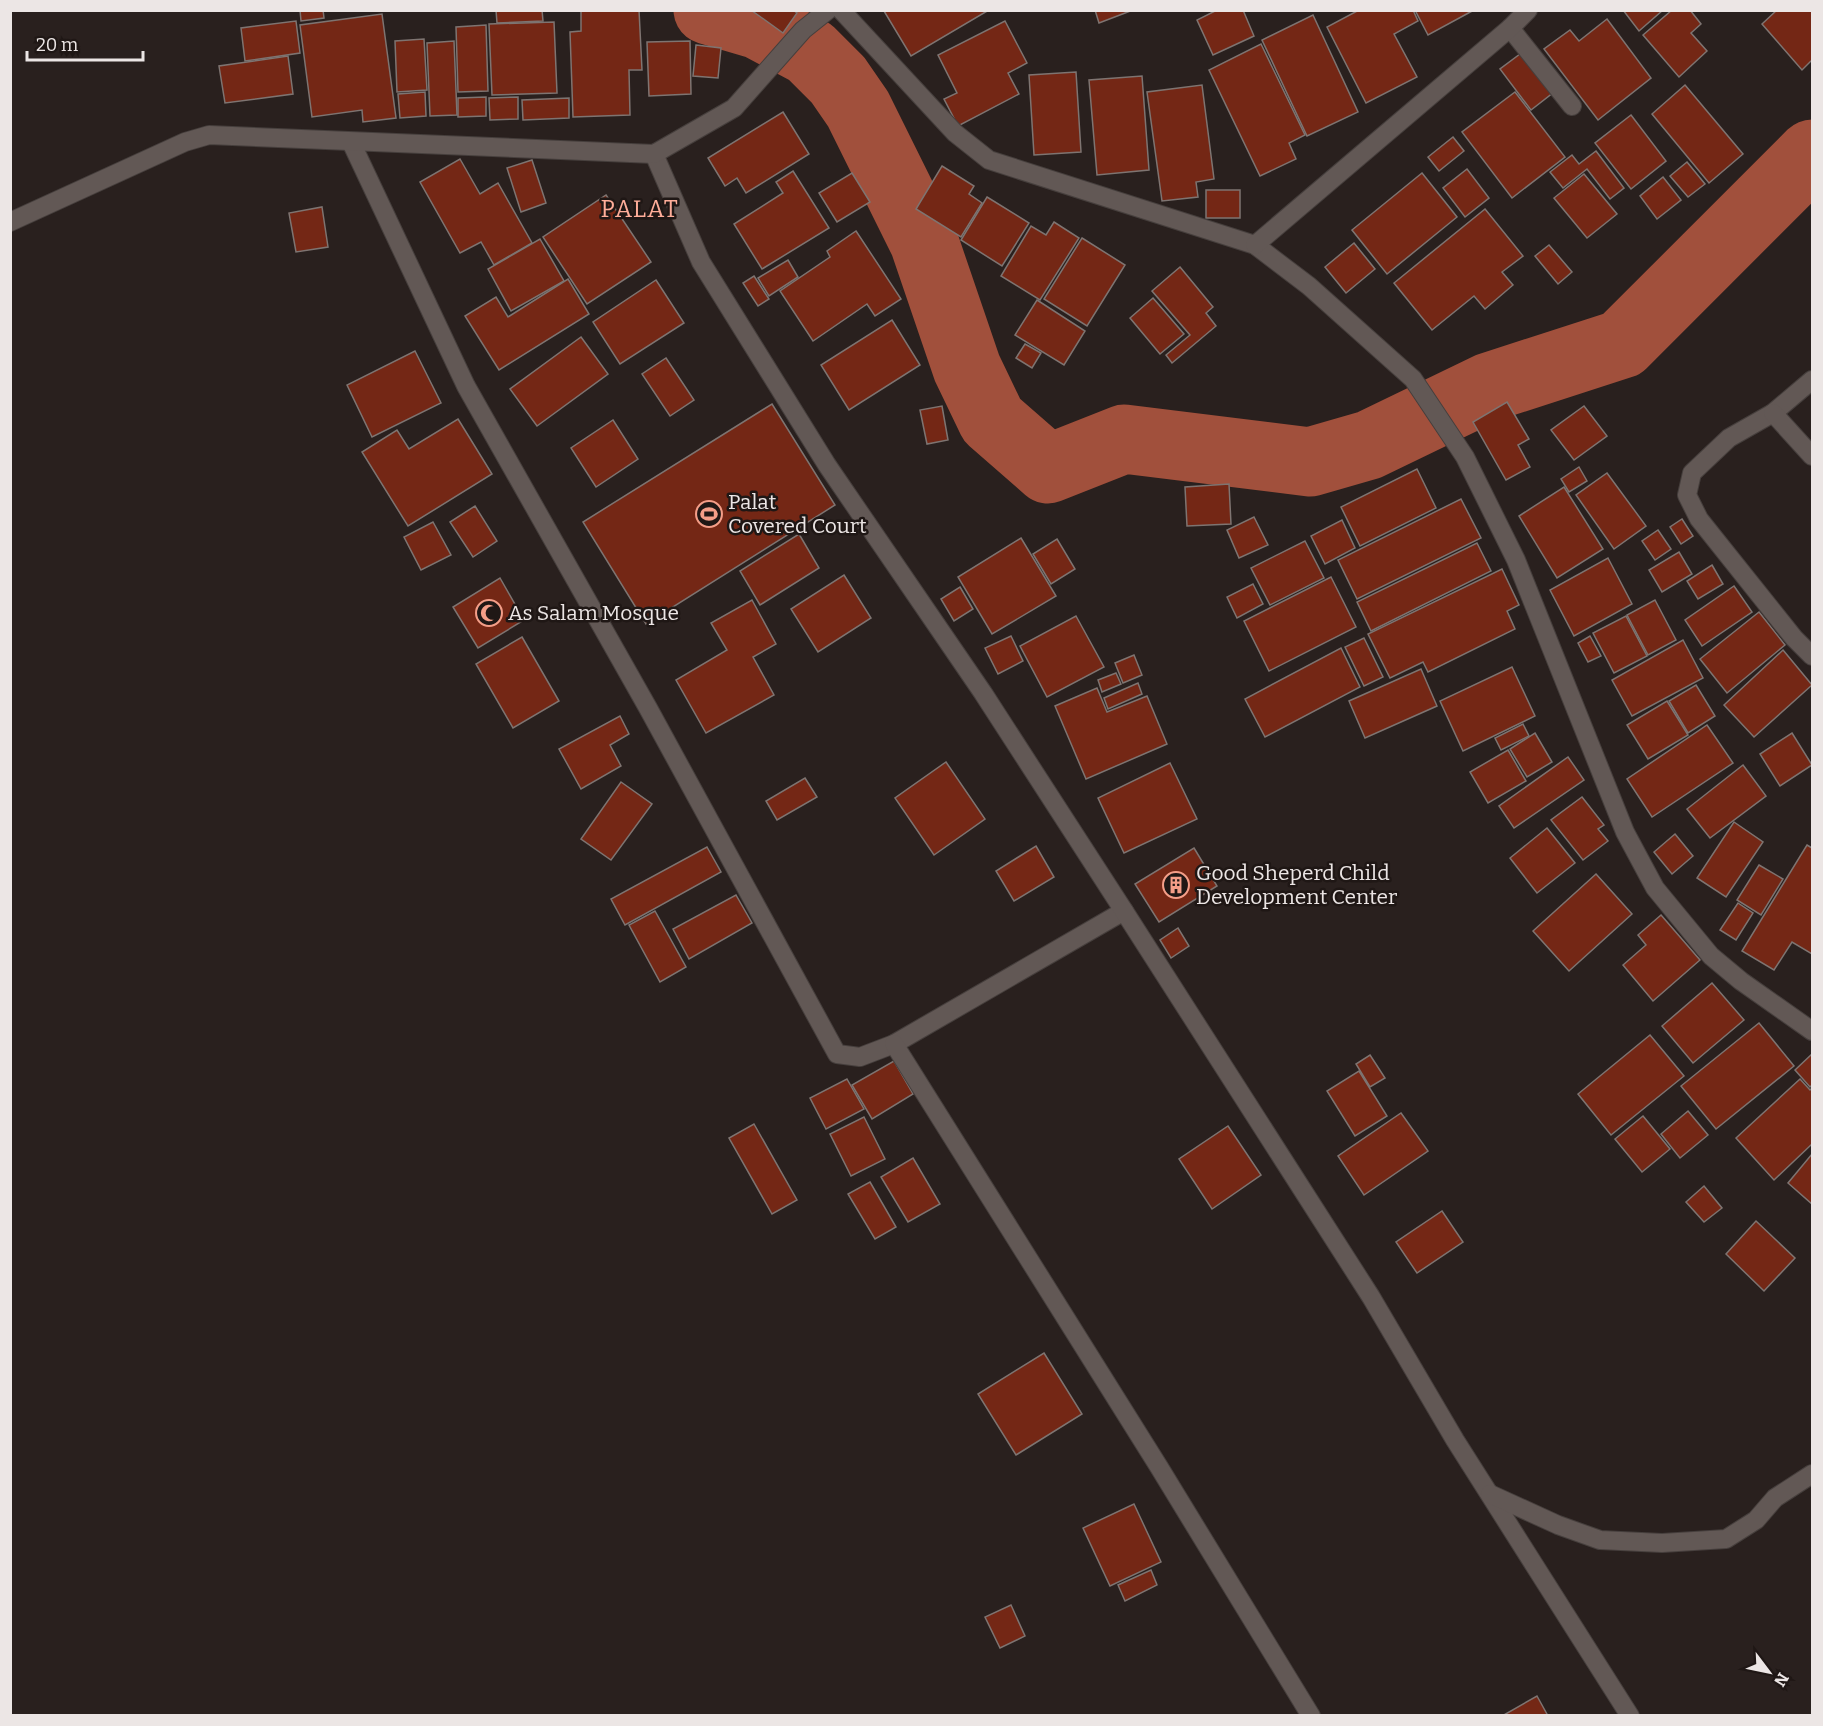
<svg xmlns="http://www.w3.org/2000/svg" width="1823" height="1726" viewBox="0 0 1823 1726" font-family="Bitter,serif">
<style>
.lines{fill:none;stroke-linecap:round;stroke-linejoin:round}
.river{stroke:#a1503c;stroke-width:69}
.building{fill:#742715;stroke:#7e7471;stroke-width:1.5}
.street-casing{stroke:#463f3d;stroke-width:20}
.secondary-casing{stroke:#463f3d;stroke-width:20}
.street{stroke:#625855;stroke-width:18}
.secondary{stroke:#625855;stroke-width:18}
.labels{text-anchor:middle;dominant-baseline:central;stroke-width:5;stroke-linejoin:round;paint-order:stroke}
.poi-label{font-size:21px;fill:#ece6e5;stroke:#1f1715;text-anchor:start}
.quarter-label{font-size:24px;letter-spacing:1.5px;fill:#fead99;stroke:#1f1715}
</style>
<rect width="100%" height="100%" fill="#29201e"/>
<g class="lines">
<polyline class="river" points="708,10 759,25 810,52 838,80 858,109 924,242 967,368 992,420 1048,469 1124,439 1310,462 1369,445 1489,387 1622,344 1812,154"/>
</g>
<g class="building">
<polygon points="300,10 323,10 324,18 301,21"/>
<polygon points="496,10 542,10 543,21 497,23"/>
<polygon points="581,10 639,10 642,70 629,70 630,115 573,117 570,32 581,31"/>
<polygon points="751,10 793,10 797,13 783,33"/>
<polygon points="886,10 989,10 911,56 884,11"/>
<polygon points="1095,10 1133,10 1099,23"/>
<polygon points="1217,10 1243,10 1254,36 1213,55 1197,20"/>
<polygon points="1359,10 1413,10 1418,21 1394,34 1417,77 1366,103 1327,27"/>
<polygon points="1415,10 1474,10 1428,35"/>
<polygon points="1623,10 1663,10 1639,31"/>
<polygon points="1672,10 1690,10 1701,24 1691,33 1707,51 1679,77 1643,35"/>
<polygon points="1777,10 1812,10 1812,60 1802,70 1762,24"/>
<polygon points="382,14 396,118 363,122 362,110 312,117 300,25"/>
<polygon points="1313,15 1358,112 1307,136 1262,40"/>
<polygon points="1607,19 1651,78 1598,120 1544,49 1570,30 1579,41"/>
<polygon points="296,21 300,53 245,61 241,28"/>
<polygon points="1005,21 1027,63 1008,73 1019,94 958,126 944,99 957,93 938,55"/>
<polygon points="554,22 557,93 492,95 489,24"/>
<polygon points="486,25 488,91 458,92 456,27"/>
<polygon points="424,39 427,90 397,92 395,41"/>
<polygon points="454,41 457,115 430,116 427,43"/>
<polygon points="690,41 691,94 649,96 647,42"/>
<polygon points="1261,44 1305,135 1289,143 1296,159 1260,176 1209,70"/>
<polygon points="696,45 721,48 718,78 693,76"/>
<polygon points="1524,51 1554,92 1531,110 1500,69"/>
<polygon points="288,56 293,94 225,103 219,66"/>
<polygon points="1076,72 1081,152 1034,155 1029,75"/>
<polygon points="1142,76 1149,170 1097,175 1089,80"/>
<polygon points="1202,85 1214,179 1196,182 1198,197 1162,201 1147,92"/>
<polygon points="1685,85 1743,154 1709,183 1652,114"/>
<polygon points="425,92 426,116 400,118 398,94"/>
<polygon points="1515,92 1565,157 1512,198 1462,132"/>
<polygon points="486,97 486,116 458,117 458,98"/>
<polygon points="518,97 518,119 490,120 489,98"/>
<polygon points="569,98 569,118 523,120 522,100"/>
<polygon points="783,112 809,154 746,193 737,178 725,186 708,158"/>
<polygon points="1631,115 1666,161 1631,189 1595,143"/>
<polygon points="1453,137 1464,151 1439,171 1428,157"/>
<polygon points="1596,151 1624,188 1610,199 1587,169 1563,188 1550,172 1572,155 1579,164"/>
<polygon points="460,159 480,194 498,183 532,243 494,265 481,242 460,253 420,182"/>
<polygon points="532,160 546,203 521,212 507,168"/>
<polygon points="1687,162 1705,184 1688,197 1670,176"/>
<polygon points="942,166 974,186 969,194 982,203 961,237 916,209"/>
<polygon points="1467,169 1489,198 1465,217 1443,188"/>
<polygon points="793,171 829,228 762,269 734,224 783,193 776,182"/>
<polygon points="852,173 870,202 837,222 819,193"/>
<polygon points="1422,173 1457,217 1387,274 1352,230"/>
<polygon points="1584,174 1617,214 1587,238 1554,198"/>
<polygon points="1663,177 1681,200 1657,219 1640,196"/>
<rect x="1206" y="190" width="34" height="28"/>
<polygon points="606,195 651,262 587,304 543,237"/>
<polygon points="987,197 1029,223 1002,266 961,240"/>
<polygon points="322,207 328,247 296,252 289,213"/>
<polygon points="1485,209 1523,256 1502,272 1513,285 1485,309 1474,296 1432,330 1394,283"/>
<polygon points="1054,222 1079,238 1040,300 1001,276 1031,226 1046,235"/>
<polygon points="856,231 901,299 875,316 867,304 813,341 780,291 830,257 827,251"/>
<polygon points="1082,238 1125,265 1087,326 1044,299"/>
<polygon points="540,239 564,281 511,311 488,269"/>
<polygon points="1354,243 1375,269 1346,293 1325,267"/>
<polygon points="1549,245 1572,272 1558,284 1535,256"/>
<polygon points="788,260 798,277 769,296 758,278"/>
<polygon points="1180,267 1213,307 1206,313 1216,326 1172,363 1166,355 1190,335 1152,291"/>
<polygon points="754,276 769,299 758,306 743,283"/>
<polygon points="568,279 589,314 499,370 465,316 496,297 508,317"/>
<polygon points="656,280 684,323 620,364 593,322"/>
<polygon points="1153,298 1184,334 1160,354 1130,318"/>
<polygon points="1037,300 1085,331 1064,365 1015,335"/>
<polygon points="892,320 920,365 849,410 821,365"/>
<polygon points="581,337 608,374 537,426 510,389"/>
<polygon points="1025,344 1041,353 1032,368 1016,358"/>
<polygon points="415,351 441,403 372,437 347,385"/>
<polygon points="666,358 694,400 670,416 642,374"/>
<polygon points="1507,402 1529,439 1518,445 1530,467 1506,480 1473,422"/>
<polygon points="772,404 835,505 646,624 583,522"/>
<polygon points="942,406 948,440 927,444 920,410"/>
<polygon points="1584,406 1607,436 1574,460 1551,430"/>
<polygon points="458,419 492,474 408,526 362,452 397,430 409,449"/>
<polygon points="613,420 638,459 596,487 571,448"/>
<polygon points="1579,467 1587,481 1569,492 1561,479"/>
<polygon points="1417,469 1436,508 1360,546 1341,507"/>
<polygon points="1607,473 1646,526 1614,549 1576,495"/>
<polygon points="1229,484 1231,524 1187,526 1185,487"/>
<polygon points="1564,487 1603,549 1557,578 1519,516"/>
<polygon points="1461,499 1481,538 1357,599 1338,560"/>
<polygon points="475,506 497,541 473,557 450,522"/>
<polygon points="1254,517 1268,545 1239,558 1227,530"/>
<polygon points="1682,519 1693,536 1681,544 1670,527"/>
<polygon points="1342,520 1355,548 1325,564 1311,536"/>
<polygon points="433,522 451,555 421,570 404,537"/>
<polygon points="1658,530 1671,549 1655,560 1642,541"/>
<polygon points="799,534 819,568 760,605 740,571"/>
<polygon points="1021,538 1056,596 992,634 958,577"/>
<polygon points="1057,539 1075,569 1051,584 1033,554"/>
<polygon points="1305,541 1324,578 1270,605 1251,568"/>
<polygon points="1477,543 1491,571 1371,631 1357,602"/>
<polygon points="1679,552 1692,574 1662,592 1649,570"/>
<polygon points="1608,558 1632,604 1574,636 1550,590"/>
<polygon points="1712,565 1723,584 1698,599 1687,581"/>
<polygon points="1502,569 1519,605 1507,611 1515,629 1428,672 1423,662 1390,678 1368,634"/>
<polygon points="844,575 871,618 818,652 791,609"/>
<polygon points="1331,577 1356,627 1269,671 1244,621"/>
<polygon points="500,578 524,620 478,648 453,607"/>
<polygon points="1253,584 1263,604 1237,618 1227,597"/>
<polygon points="1734,586 1752,612 1702,646 1685,620"/>
<polygon points="960,587 973,609 954,621 941,599"/>
<polygon points="752,600 776,644 753,657 774,695 706,733 676,680 727,650 711,623"/>
<polygon points="1655,600 1676,640 1648,655 1627,615"/>
<polygon points="1759,612 1785,645 1727,693 1700,659"/>
<polygon points="1076,616 1104,667 1047,697 1020,646"/>
<polygon points="1626,616 1647,656 1614,673 1593,633"/>
<polygon points="1011,636 1023,661 998,674 985,648"/>
<polygon points="1590,636 1601,656 1588,662 1578,643"/>
<polygon points="522,637 559,701 513,728 476,664"/>
<polygon points="1364,638 1383,677 1364,686 1345,647"/>
<polygon points="1683,640 1703,678 1632,716 1612,680"/>
<polygon points="1341,648 1360,687 1265,737 1245,699"/>
<polygon points="1783,650 1812,685 1754,737 1724,705"/>
<polygon points="1134,655 1142,675 1123,683 1115,663"/>
<polygon points="1512,667 1535,716 1463,751 1440,701"/>
<polygon points="1421,669 1437,706 1365,738 1349,701"/>
<polygon points="1116,673 1121,684 1102,692 1098,680"/>
<polygon points="1138,683 1142,694 1108,709 1104,698"/>
<polygon points="1696,685 1715,716 1688,733 1669,701"/>
<polygon points="1097,688 1107,712 1147,696 1167,744 1086,779 1055,706"/>
<polygon points="1667,701 1688,735 1648,759 1627,725"/>
<polygon points="620,716 629,734 610,745 621,766 581,789 559,749"/>
<polygon points="1523,724 1529,736 1501,750 1495,738"/>
<polygon points="1707,725 1733,763 1652,817 1627,779"/>
<polygon points="1535,733 1552,762 1527,777 1510,749"/>
<polygon points="1792,733 1812,765 1780,786 1760,754"/>
<polygon points="1508,750 1526,781 1488,803 1470,772"/>
<polygon points="1568,757 1584,780 1514,828 1499,806"/>
<polygon points="946,762 985,819 934,855 895,798"/>
<polygon points="1170,763 1197,819 1124,853 1098,798"/>
<polygon points="1743,765 1766,796 1710,838 1687,809"/>
<polygon points="805,778 817,797 777,820 766,801"/>
<polygon points="621,782 652,804 611,860 581,839"/>
<polygon points="1582,797 1604,825 1598,829 1608,841 1583,860 1551,820"/>
<polygon points="1734,822 1763,842 1726,897 1697,878"/>
<polygon points="1547,828 1575,863 1537,893 1510,858"/>
<polygon points="1675,834 1693,856 1672,874 1654,852"/>
<polygon points="1807,845 1812,848 1812,954 1792,942 1774,970 1742,951"/>
<polygon points="1036,846 1054,877 1014,901 996,871"/>
<polygon points="707,847 721,872 625,925 611,899"/>
<polygon points="1194,848 1217,886 1159,922 1135,884"/>
<polygon points="1759,865 1783,879 1761,915 1737,900"/>
<polygon points="1596,874 1632,914 1569,971 1533,931"/>
<polygon points="736,895 752,923 689,959 673,929"/>
<polygon points="1738,903 1753,913 1736,940 1720,930"/>
<polygon points="655,911 686,967 660,982 629,925"/>
<polygon points="1661,915 1700,960 1653,1001 1623,965 1646,945 1638,935"/>
<polygon points="1178,928 1189,946 1171,958 1160,940"/>
<polygon points="1712,983 1744,1020 1693,1063 1662,1026"/>
<polygon points="1759,1023 1794,1066 1716,1129 1681,1086"/>
<polygon points="1650,1035 1684,1076 1611,1135 1578,1094"/>
<polygon points="1812,1054 1812,1085 1810,1087 1795,1070"/>
<polygon points="1370,1055 1385,1078 1370,1087 1356,1064"/>
<polygon points="894,1061 913,1094 872,1119 852,1085"/>
<polygon points="1359,1071 1387,1116 1355,1136 1327,1091"/>
<polygon points="847,1079 864,1109 826,1129 810,1098"/>
<polygon points="1800,1079 1810,1090 1812,1088 1812,1144 1774,1180 1736,1138"/>
<polygon points="1688,1111 1708,1135 1680,1158 1661,1134"/>
<polygon points="1401,1113 1428,1151 1364,1195 1338,1156"/>
<polygon points="1643,1116 1670,1149 1642,1172 1615,1139"/>
<polygon points="864,1117 885,1159 851,1176 830,1134"/>
<polygon points="754,1124 797,1200 772,1214 729,1138"/>
<polygon points="1228,1126 1261,1175 1212,1209 1179,1159"/>
<polygon points="1812,1154 1812,1204 1788,1183"/>
<polygon points="913,1158 940,1204 908,1222 881,1177"/>
<polygon points="870,1182 896,1227 875,1239 848,1194"/>
<polygon points="1704,1186 1722,1208 1704,1222 1686,1202"/>
<polygon points="1442,1211 1463,1242 1417,1273 1396,1242"/>
<polygon points="1756,1221 1795,1258 1764,1291 1726,1254"/>
<polygon points="1044,1353 1082,1414 1016,1455 978,1394"/>
<polygon points="1134,1504 1161,1562 1110,1586 1083,1528"/>
<polygon points="1151,1570 1157,1585 1125,1601 1118,1585"/>
<polygon points="1011,1605 1025,1636 1000,1648 985,1617"/>
<polygon points="1537,1696 1548,1716 1502,1716"/>
</g>
<g class="lines">
<defs>
<g id="street">
<polyline points="1510,28 1572,106"/>
<polyline points="351,142 466,386 648,708 837,1054 860,1057 894,1044 1124,911"/>
<polyline points="654,154 701,262 827,465 983,693 1124,911 1371,1297 1455,1440 1630,1716"/>
<polyline points="10,222 185,142 209,135 654,154 734,108 803,30 828,10"/>
<polyline points="1812,380 1773,413 1729,438 1692,473 1687,495 1699,519 1794,638 1812,656"/>
<polyline points="1773,413 1812,456"/>
<polyline points="894,1044 1159,1467 1311,1716"/>
<polyline points="1490,1494 1558,1525 1600,1540 1662,1543 1726,1539 1756,1520 1775,1498 1812,1474"/>
</g>
<g id="secondary">
<polyline points="841,10 955,133 989,160 1255,245 1309,286 1413,379 1465,457 1516,560 1625,832 1655,888 1711,956 1741,981 1812,1031"/>
<polyline points="1255,245 1510,28 1528,10"/>
</g>
</defs>
<use href="#street" class="street-casing"/>
<use href="#secondary" class="secondary-casing"/>
<use href="#street" class="street"/>
<use href="#secondary" class="secondary"/>
</g>
<defs>
<symbol id="stadium-ring" viewBox="-11 -11 22 22"><circle r="9.5" fill="#1f1715" stroke="#f49e88" stroke-width="1.5"/><path d="M0-5a6.5 5 0 1 0 0 10a6.5 5 0 1 0 0-10ZM-3.5-1.8h7v3.6h-7Z" fill="#f49e88"/></symbol>
<symbol id="mosque-ring" viewBox="-11 -11 22 22"><circle r="9.5" fill="#1f1715" stroke="#f49e88" stroke-width="1.5"/><path d="M3.5-4.9A6 6 0 1 0 3.5 4.9A5 5 0 1 1 3.5-4.9Z" fill="#f49e88"/></symbol>
<symbol id="building-ring" viewBox="-11 -11 22 22"><circle r="9.5" fill="#1f1715" stroke="#f49e88" stroke-width="1.5"/><path d="M-4-6H4V6H1V3H-1V6H-4ZM-2.5-4.3h1.7v1.8h-1.7ZM.8-4.3h1.7v1.8H.8ZM-2.5-1h1.7V.8h-1.7ZM.8-1h1.7V.8H.8Z" fill="#f49e88"/></symbol>
</defs>
<g fill-rule="evenodd">
<use href="#stadium-ring" x="694" y="499" width="30" height="30"/>
<use href="#mosque-ring" x="474" y="598" width="30" height="30"/>
<use href="#building-ring" x="1161" y="870" width="30" height="30"/>
</g>
<g class="labels">
<g class="poi-label">
<text x="728" y="502">Palat<tspan x="728" dy="24">Covered Court</tspan></text>
<text x="508" y="613">As Salam Mosque</text>
<text x="1196" y="873">Good Sheperd Child<tspan x="1196" dy="24">Development Center</tspan></text>
</g>
<g class="quarter-label">
<text x="640" y="209">PALAT</text>
</g>
</g>
<rect width="1823" height="1726" fill="none" stroke="#ece6e5" stroke-width="24"/>
<g transform="translate(1769 1672) rotate(122)" stroke="#1f1715" stroke-width="4.5" paint-order="stroke">
<path d="M0-4.5L10 22L0 15L-10 22Z" fill="#ece6e5"/>
<text y="-9" font-size="16" font-weight="bold" text-anchor="middle" fill="#ece6e5">N</text>
</g>
<path d="M27 51v9h116v-9" fill="none" stroke="#ece6e5" stroke-width="3"/>
<text x="36" y="51" font-size="18" fill="#ece6e5" stroke="#1f1715" stroke-width="4.5" paint-order="stroke">20 m</text>
</svg>
